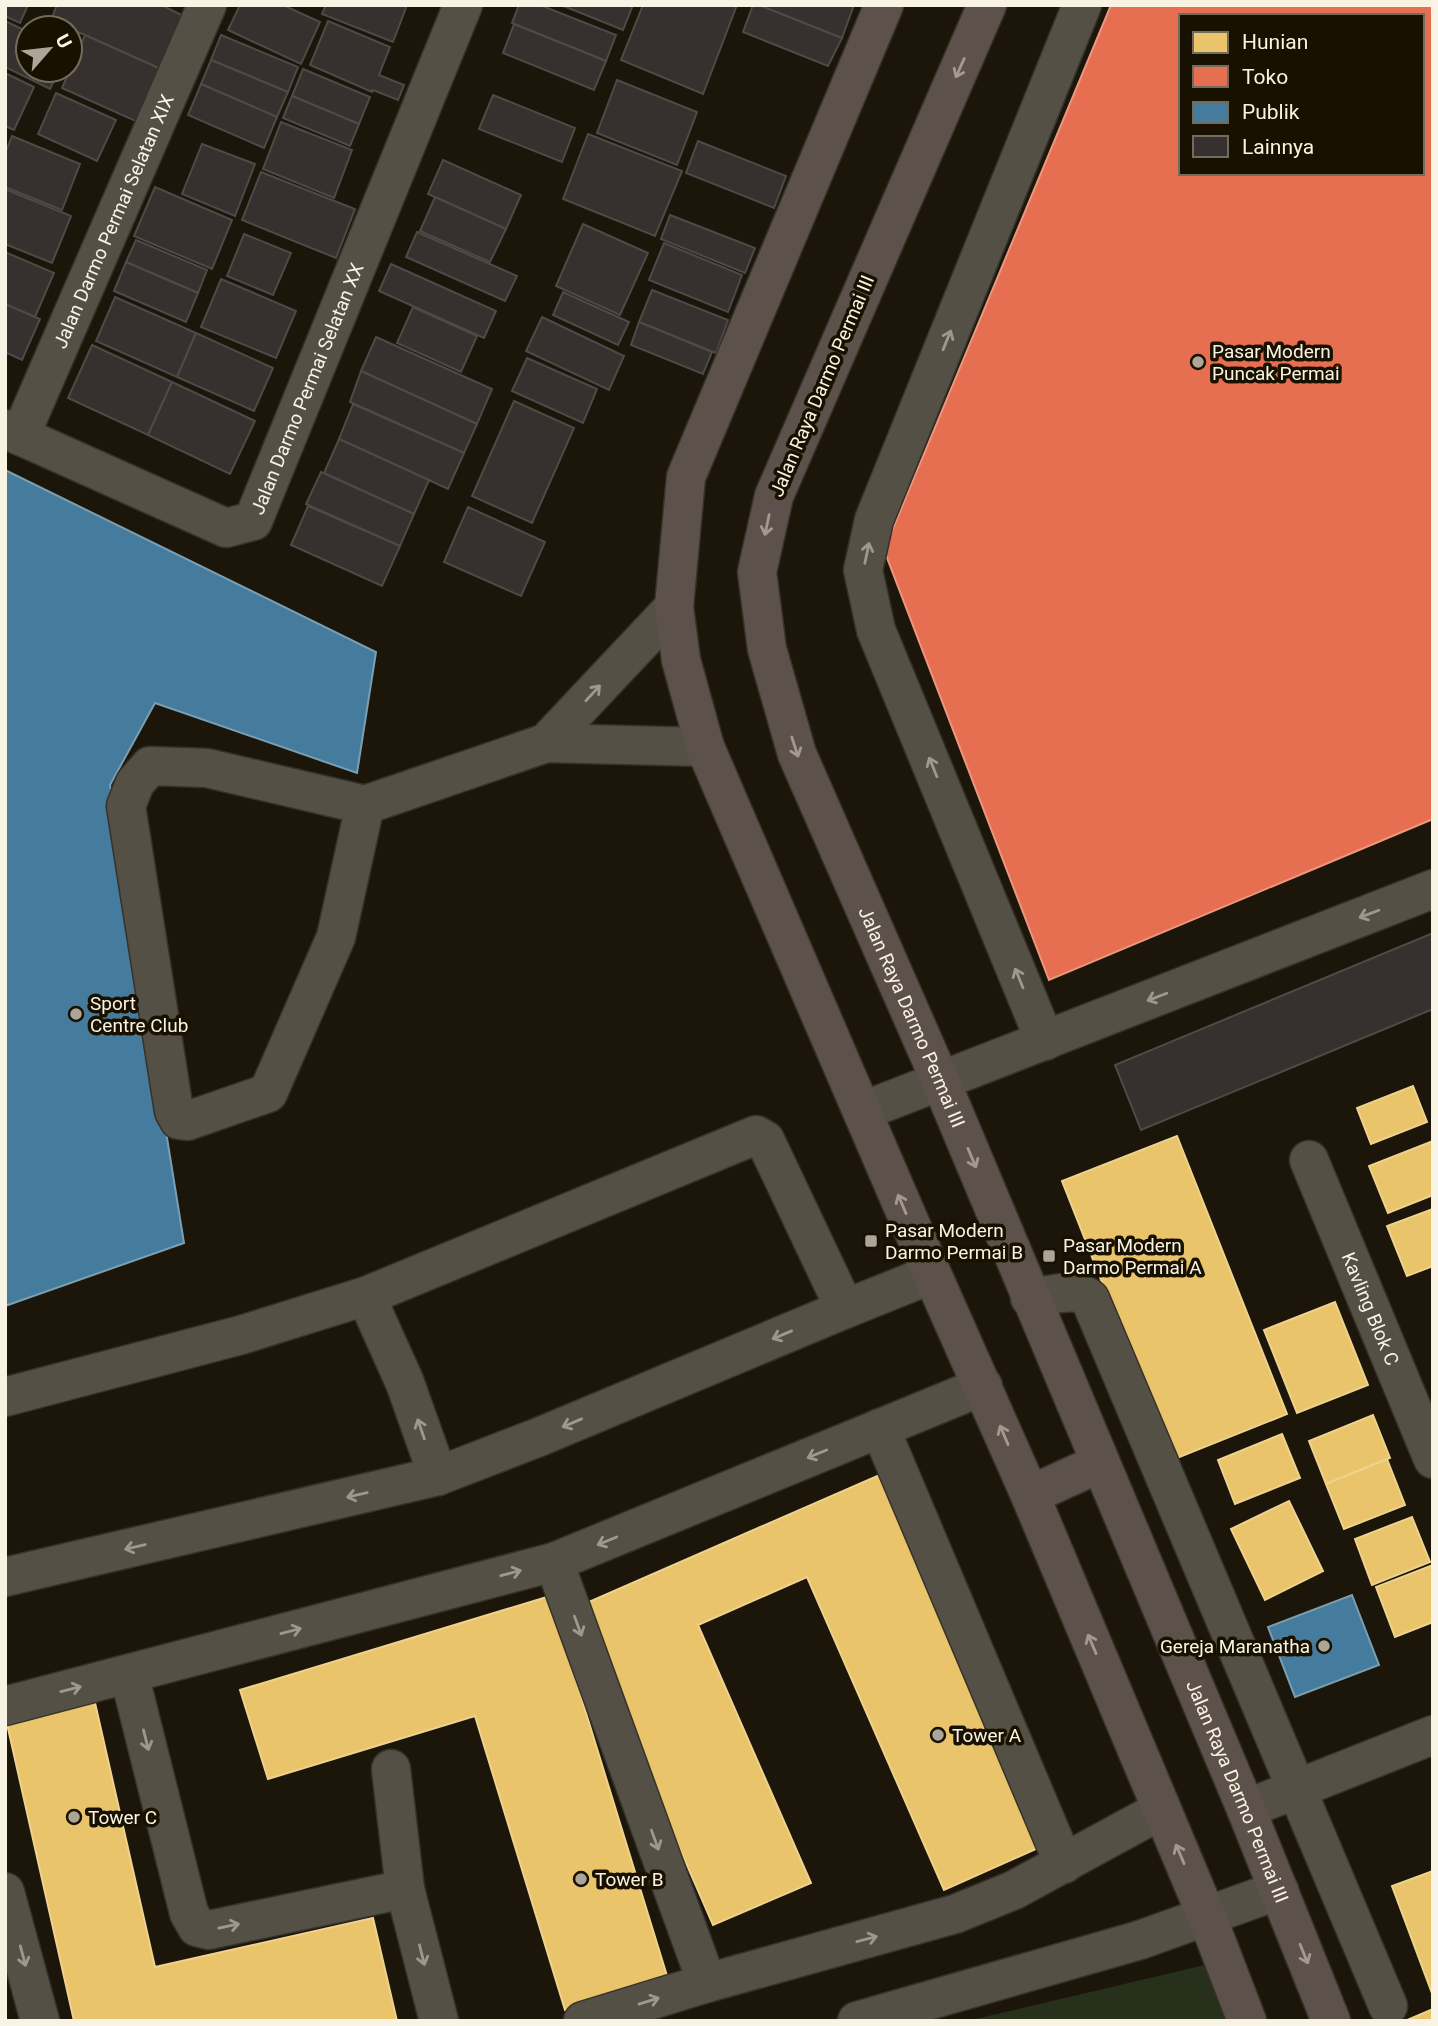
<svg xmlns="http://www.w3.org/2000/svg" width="1438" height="2026" viewBox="0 0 1438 2026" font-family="Roboto,sans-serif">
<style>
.green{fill:#26301a}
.homes{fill:#e9c46a;stroke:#eed28e;stroke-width:2}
.shops{fill:#e76f51;stroke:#ec977d;stroke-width:2;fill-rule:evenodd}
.public{fill:#457b9d;stroke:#7b9fb2;stroke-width:2}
.building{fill:#36302f;stroke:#4f4948;stroke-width:2}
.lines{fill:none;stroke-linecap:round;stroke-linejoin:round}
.minor-casing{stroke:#363229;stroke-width:41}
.major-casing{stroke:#363229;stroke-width:41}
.minor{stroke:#545046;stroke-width:38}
.major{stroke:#5d524b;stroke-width:38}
.oneway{stroke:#a39a8f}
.oneway2{stroke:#9e998d}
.poi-dot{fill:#aba697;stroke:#191100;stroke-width:2.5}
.labels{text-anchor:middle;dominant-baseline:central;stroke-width:7;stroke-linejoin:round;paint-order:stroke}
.street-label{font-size:19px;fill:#f9f3e3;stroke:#191100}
.poi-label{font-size:19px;fill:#f9f3e3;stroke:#191100;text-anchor:start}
</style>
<rect width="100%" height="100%" fill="#1b1609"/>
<polygon class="green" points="1209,1964 1246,2021 967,2021"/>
<g class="homes">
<polygon points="1413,1086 1427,1122 1371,1144 1357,1108"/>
<polygon points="1177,1136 1287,1414 1172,1460 1062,1181"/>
<polygon points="1433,1141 1433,1195 1388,1213 1369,1166"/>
<polygon points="1433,1209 1433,1266 1407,1276 1387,1226"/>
<polygon points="1335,1302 1368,1385 1297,1413 1264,1330"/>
<polygon points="1373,1415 1390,1458 1326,1484 1309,1441"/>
<polygon points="1282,1434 1300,1478 1235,1504 1218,1460"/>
<polygon points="1387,1459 1405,1505 1344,1529 1326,1484"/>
<polygon points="884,1473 1047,1844 944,1890 807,1577 698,1625 811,1883 713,1925 575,1608"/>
<polygon points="1289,1501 1323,1571 1265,1600 1231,1529"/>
<polygon points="1412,1517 1430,1562 1372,1585 1355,1539"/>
<polygon points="1433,1565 1433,1622 1395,1637 1376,1587"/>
<polygon points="550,1596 668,1979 565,2010 475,1716 268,1779 240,1690"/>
<polygon points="93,1694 155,1967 373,1918 397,2021 74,2021 5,1715"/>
<polygon points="1433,1871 1433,1996 1392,1886"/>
<polygon points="1433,2009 1433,2021 1405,2021"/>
</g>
<path class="shops" d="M 1111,5 L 1427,5 L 1433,7 L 1433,819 L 1049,980 L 884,550 ZM 1181,16 L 1422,16 L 1422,173 L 1181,173 Z"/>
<g class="public">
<polygon points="5,470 376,652 357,773 155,703 110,785 184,1243 5,1306"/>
<polygon points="1352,1595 1379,1665 1295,1697 1268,1627"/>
</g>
<g class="building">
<polygon points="5,5 28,5 20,23 5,16"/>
<polygon points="57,5 161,5 186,17 163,70 51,20"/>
<polygon points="240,5 283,5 320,22 301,64 228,30"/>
<polygon points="326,5 407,5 393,42 322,14"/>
<polygon points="519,5 540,5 616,35 606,61 512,23"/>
<polygon points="561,5 633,5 623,30"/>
<polygon points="643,5 737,5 703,94 621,60"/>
<polygon points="753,5 759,5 842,38 828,66 743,32"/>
<polygon points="759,5 854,5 842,38"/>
<polygon points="5,21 28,32 28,70 59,70 50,89 5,67"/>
<polygon points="328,21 390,47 379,75 404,85 398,100 373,90 372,92 310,65"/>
<polygon points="514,24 606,61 594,90 503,53"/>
<polygon points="85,35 163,70 140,123 62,88"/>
<polygon points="221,35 298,67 288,92 211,60"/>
<polygon points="211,60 288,92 277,117 201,84"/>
<polygon points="303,69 370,97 359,124 292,96"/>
<polygon points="5,73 34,87 14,130 5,126"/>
<polygon points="617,80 697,112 677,165 597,133"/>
<polygon points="201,84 277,117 264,148 188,115"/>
<polygon points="56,93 116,120 97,161 38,134"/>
<polygon points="493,95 575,128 562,162 479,129"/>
<polygon points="292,96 359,124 350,146 283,118"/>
<polygon points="281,122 352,150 334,198 263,169"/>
<polygon points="588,134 682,171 655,236 563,199"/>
<polygon points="12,136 80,164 62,210 5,187 5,154"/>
<polygon points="698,141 786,176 774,208 686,173"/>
<polygon points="202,144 255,164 235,216 182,194"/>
<polygon points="443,160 521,195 506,229 428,194"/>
<polygon points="261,172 355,209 336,258 242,220"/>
<polygon points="155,187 232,220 212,269 134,236"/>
<polygon points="5,189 71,216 52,263 5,244"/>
<polygon points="435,197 506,229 490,262 420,231"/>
<polygon points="670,215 755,248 745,273 661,239"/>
<polygon points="583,224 648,253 620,315 556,286"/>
<polygon points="417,232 517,276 505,301 406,257"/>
<polygon points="244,234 291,253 273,295 227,276"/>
<polygon points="136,240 207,270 198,293 126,262"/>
<polygon points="664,243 742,275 728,312 649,280"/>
<polygon points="5,252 54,273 35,317 5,304"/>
<polygon points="126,262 198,293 186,322 114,291"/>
<polygon points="391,264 496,311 484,338 379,291"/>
<polygon points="221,279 296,311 276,358 201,327"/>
<polygon points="652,290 728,320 716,353 639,322"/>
<polygon points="563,292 629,322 618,345 553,315"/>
<polygon points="115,297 196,333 177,377 96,341"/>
<polygon points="5,304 40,319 22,360 5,352"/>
<polygon points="413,307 477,336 461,372 397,343"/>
<polygon points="542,317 624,356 609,390 526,351"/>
<polygon points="639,322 712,352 703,374 631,345"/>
<polygon points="196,333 273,368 254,411 177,377"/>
<polygon points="376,337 492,389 477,424 361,371"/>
<polygon points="92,345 172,382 148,435 68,398"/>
<polygon points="527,358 597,389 583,423 512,391"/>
<polygon points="361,371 477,424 464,453 350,402"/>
<polygon points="172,382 255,421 230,474 148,435"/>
<polygon points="514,401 574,428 532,523 472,496"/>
<polygon points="353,404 464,453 448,489 339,439"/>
<polygon points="339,439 429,480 414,514 324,473"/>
<polygon points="321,472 414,514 400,546 306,504"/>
<polygon points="308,506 400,546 382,586 291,545"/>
<polygon points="468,507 545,542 521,596 444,562"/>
<polygon points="1433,933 1433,1009 1141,1130 1115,1065"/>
</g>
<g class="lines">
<defs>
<g id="minor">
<path id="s1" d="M 5,429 L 226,528 L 253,521 L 463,5"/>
<path id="s2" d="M 20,436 L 207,5"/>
<polyline points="546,743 674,607"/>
<polyline points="365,805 336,937 268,1093 187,1121 179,1120 174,1111 126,806 135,783 150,766 207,768 365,805 546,743 705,747"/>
<polyline points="1045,1041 876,630 863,570 874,520 1082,5"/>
<polyline points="863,1111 1433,889"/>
<path id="s3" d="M 1309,1160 L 1433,1459"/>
<polyline points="366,1296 405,1383 438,1476"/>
<path d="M 1030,1298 C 1049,1296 1076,1286 1090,1299 L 1388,2006"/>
<polyline points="5,1397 241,1335 366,1296 756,1135 765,1140 845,1309 932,1274"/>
<polyline points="880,1428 1064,1864"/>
<polyline points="554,1562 707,1983"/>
<polyline points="5,1577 438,1476 539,1437 845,1309"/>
<polyline points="129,1674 189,1913 197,1927 209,1930 405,1889"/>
<polyline points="5,1706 554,1562 983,1386"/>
<polyline points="391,1769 405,1889 439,2021"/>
<polyline points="1246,1809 1433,1735"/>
<polyline points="5,1892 40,2021"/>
<polyline points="583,2021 707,1983 955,1914 1014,1890 1161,1810"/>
<polyline points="857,2021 1140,1940 1279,1890"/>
</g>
<g id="major">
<polyline points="884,5 686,477 674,607 681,660 705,747 932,1274 1030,1495 1207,1917 1247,2021"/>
<path id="s4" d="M 987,5 L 774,496 L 757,572 L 767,649 L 797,754 L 941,1082 L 1246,1809 L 1331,2021"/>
<polyline points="1030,1495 1100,1463"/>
</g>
</defs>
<use href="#minor" class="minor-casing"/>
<use href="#major" class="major-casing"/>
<use href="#minor" class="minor"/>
<use href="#major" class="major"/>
</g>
<defs><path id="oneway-shaft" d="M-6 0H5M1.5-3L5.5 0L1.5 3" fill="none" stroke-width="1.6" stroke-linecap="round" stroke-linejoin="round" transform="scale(1.75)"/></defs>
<g class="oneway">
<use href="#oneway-shaft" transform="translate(960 68) rotate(114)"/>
<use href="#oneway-shaft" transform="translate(767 525) rotate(102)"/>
<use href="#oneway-shaft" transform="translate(795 747) rotate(72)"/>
<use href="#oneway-shaft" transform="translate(972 1158) rotate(67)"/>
<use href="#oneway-shaft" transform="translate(902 1204) rotate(-113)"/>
<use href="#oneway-shaft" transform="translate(1004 1435) rotate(-113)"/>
<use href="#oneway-shaft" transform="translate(1092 1644) rotate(-113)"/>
<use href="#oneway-shaft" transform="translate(1180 1854) rotate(-113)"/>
<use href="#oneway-shaft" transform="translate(1304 1954) rotate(68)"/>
</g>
<g class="oneway2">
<use href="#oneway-shaft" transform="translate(947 340) rotate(-68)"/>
<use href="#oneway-shaft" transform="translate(867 553) rotate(-78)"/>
<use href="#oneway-shaft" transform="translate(593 693) rotate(-47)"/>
<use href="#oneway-shaft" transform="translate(933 767) rotate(-112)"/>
<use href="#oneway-shaft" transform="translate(1369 914) rotate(159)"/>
<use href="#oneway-shaft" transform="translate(1019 978) rotate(-112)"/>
<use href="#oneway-shaft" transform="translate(1157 997) rotate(159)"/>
<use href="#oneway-shaft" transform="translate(782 1335) rotate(157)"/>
<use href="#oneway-shaft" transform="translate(572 1423) rotate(157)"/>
<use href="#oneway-shaft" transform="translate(421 1429) rotate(-109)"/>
<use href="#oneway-shaft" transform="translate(817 1454) rotate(158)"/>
<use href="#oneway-shaft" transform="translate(357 1495) rotate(167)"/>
<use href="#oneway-shaft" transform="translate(607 1541) rotate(158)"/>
<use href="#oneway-shaft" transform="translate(135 1547) rotate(167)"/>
<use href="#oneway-shaft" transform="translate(511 1573) rotate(-15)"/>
<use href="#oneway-shaft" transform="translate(578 1626) rotate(70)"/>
<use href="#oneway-shaft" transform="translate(291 1631) rotate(-15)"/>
<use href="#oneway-shaft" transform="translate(71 1689) rotate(-14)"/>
<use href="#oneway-shaft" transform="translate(146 1740) rotate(76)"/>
<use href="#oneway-shaft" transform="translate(655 1840) rotate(70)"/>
<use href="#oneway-shaft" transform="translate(229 1926) rotate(-12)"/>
<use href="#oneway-shaft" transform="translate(867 1939) rotate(-15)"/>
<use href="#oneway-shaft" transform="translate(422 1955) rotate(76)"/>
<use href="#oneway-shaft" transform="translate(23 1956) rotate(75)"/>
<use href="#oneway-shaft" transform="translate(649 2001) rotate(-17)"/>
</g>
<g class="poi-dot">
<circle cx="1198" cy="362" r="7"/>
<circle cx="76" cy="1014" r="7"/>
<rect x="864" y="1234" width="14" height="14" rx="3.5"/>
<rect x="1042" y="1249" width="14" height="14" rx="3.5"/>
<circle cx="1324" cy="1646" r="7"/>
<circle cx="938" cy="1735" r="7"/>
<circle cx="74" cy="1817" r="7"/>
<circle cx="581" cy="1879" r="7"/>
</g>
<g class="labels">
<g class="street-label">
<text stroke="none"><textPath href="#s2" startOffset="234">Jalan Darmo Permai Selatan XIX</textPath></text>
<text transform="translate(822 386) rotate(-67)">Jalan Raya Darmo Permai III</text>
<text stroke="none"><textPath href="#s1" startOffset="413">Jalan Darmo Permai Selatan XX</textPath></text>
<text stroke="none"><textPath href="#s4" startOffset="1087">Jalan Raya Darmo Permai III</textPath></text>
<text stroke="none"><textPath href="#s3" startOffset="161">Kavling Blok C</textPath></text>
<text stroke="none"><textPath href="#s4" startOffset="1927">Jalan Raya Darmo Permai III</textPath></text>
</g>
<g class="poi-label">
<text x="1212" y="351">Pasar Modern<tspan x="1212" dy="22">Puncak Permai</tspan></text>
<text x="90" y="1003">Sport<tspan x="90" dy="22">Centre Club</tspan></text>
<text x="885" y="1230">Pasar Modern<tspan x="885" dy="22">Darmo Permai B</tspan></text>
<text x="1063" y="1245">Pasar Modern<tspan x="1063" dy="22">Darmo Permai A</tspan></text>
<text x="1310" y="1646" text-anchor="end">Gereja Maranatha</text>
<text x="952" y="1735">Tower A</text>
<text x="88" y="1817">Tower C</text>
<text x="595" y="1879">Tower B</text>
</g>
</g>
<rect width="1438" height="2026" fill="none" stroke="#f9f3e3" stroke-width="14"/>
<rect x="1179" y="14" width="245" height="161" fill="#191100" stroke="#736b5b" stroke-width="2"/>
<rect x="1193" y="32" width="35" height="21" fill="#e9c46a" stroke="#736b5b" stroke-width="2"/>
<text x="1242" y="49" font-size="21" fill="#f9f3e3">Hunian</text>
<rect x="1193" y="66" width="35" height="21" fill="#e76f51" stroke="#736b5b" stroke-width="2"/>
<text x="1242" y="84" font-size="21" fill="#f9f3e3">Toko</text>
<rect x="1193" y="102" width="35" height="21" fill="#457b9d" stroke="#736b5b" stroke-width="2"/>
<text x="1242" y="119" font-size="21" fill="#f9f3e3">Publik</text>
<rect x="1193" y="136" width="35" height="21" fill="#36302f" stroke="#736b5b" stroke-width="2"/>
<text x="1242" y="154" font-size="21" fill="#f9f3e3">Lainnya</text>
<g transform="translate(49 49) rotate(62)"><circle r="33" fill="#191100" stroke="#736b5b" stroke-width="2"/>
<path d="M0-5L12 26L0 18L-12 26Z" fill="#aba697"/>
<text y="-10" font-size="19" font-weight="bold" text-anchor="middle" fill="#f9f3e3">U</text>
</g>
</svg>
